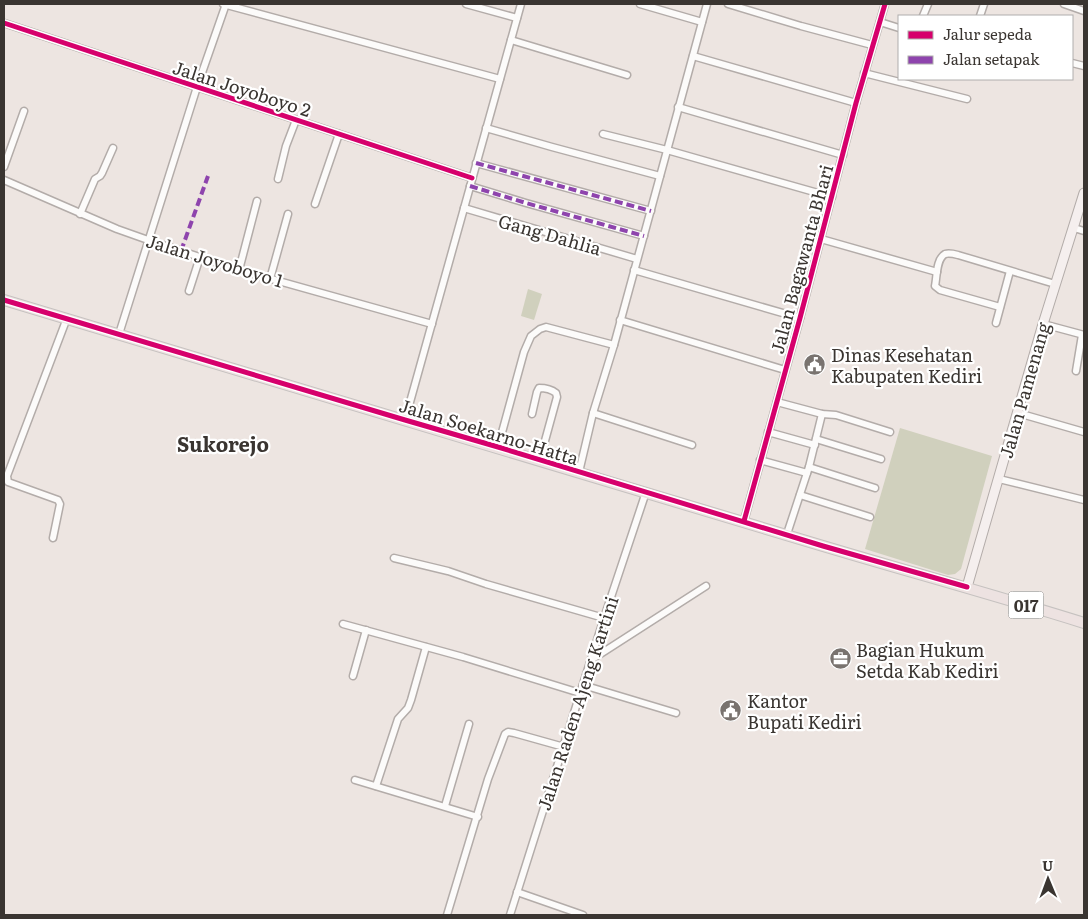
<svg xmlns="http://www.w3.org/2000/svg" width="1088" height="919" viewBox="0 0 1088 919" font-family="Literata,serif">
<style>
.pitch{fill:#d0d0bd}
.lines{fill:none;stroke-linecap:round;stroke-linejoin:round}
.street-casing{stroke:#b3aca9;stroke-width:9}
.secondary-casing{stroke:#b3aca9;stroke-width:11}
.primary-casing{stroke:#c6c2c0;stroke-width:12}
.street{stroke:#fcfbfa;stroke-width:6}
.secondary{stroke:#f5efee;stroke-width:9}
.primary{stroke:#ede2e1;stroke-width:10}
.quiet{stroke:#8e44ad;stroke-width:4;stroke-dasharray:8 4;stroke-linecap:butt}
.cycleway-casing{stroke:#fff;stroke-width:8}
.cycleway{stroke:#d6006c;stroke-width:5}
.labels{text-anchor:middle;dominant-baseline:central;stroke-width:4.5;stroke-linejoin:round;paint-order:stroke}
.shield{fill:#fff;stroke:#75726f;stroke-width:1}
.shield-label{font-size:16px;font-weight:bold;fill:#3a3531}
.street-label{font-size:18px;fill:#3a3531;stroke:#fff}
.poi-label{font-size:18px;fill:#3a3531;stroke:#fff;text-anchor:start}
.quarter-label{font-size:20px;font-weight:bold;fill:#3a3531;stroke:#fff}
</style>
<rect width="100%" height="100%" fill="#ede5e1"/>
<g class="pitch">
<polygon points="528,289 542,294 534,320 521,316"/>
<polygon points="900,428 992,456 961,569 955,574 948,575 865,549"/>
</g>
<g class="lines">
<defs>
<g id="street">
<polyline points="223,4 500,79"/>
<polyline points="466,4 517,18"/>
<polyline points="640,4 702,22"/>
<polyline points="728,4 801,26 872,45"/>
<polyline points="1064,4 1084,11"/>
<polyline points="923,16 928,4"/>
<polyline points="980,16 984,4"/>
<polyline points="880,22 899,28"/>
<polyline points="4,23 472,178"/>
<polyline points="511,40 627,75"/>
<polyline points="693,56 856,103"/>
<polyline points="1072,63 1084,66"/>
<polyline points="864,73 967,99"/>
<polyline points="678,107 843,155"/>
<polyline points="486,128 552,147 660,176"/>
<polyline points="603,134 667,150 832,197"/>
<polyline points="476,163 651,211"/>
<polyline points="4,167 24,111"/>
<polyline points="278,179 286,146 296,120"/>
<polyline points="4,180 117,229 148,240 239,270 432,324"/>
<polyline points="470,186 526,203 644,236"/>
<polyline points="315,204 339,134"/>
<polyline points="464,208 637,259"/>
<polyline points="80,214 95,179 100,176 102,173 113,148"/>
<polyline points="1074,228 1084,231"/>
<polyline points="821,239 937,272"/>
<polyline points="239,270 257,201"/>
<polyline points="634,270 800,318"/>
<polyline points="270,279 288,214"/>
<polyline points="189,291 200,257"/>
<path d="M 1000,307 L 940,290 L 935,286 C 937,277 936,259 945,254 C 949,253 954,254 958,255 L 1055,284"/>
<polyline points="620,320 785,370"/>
<polyline points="996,323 1010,271"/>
<polyline points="1043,324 1084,335"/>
<polyline points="119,334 197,87 226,4"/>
<polyline points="1076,371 1082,335"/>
<polyline points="777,402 822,414 836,415 890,432"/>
<polyline points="593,413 692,445"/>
<polyline points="1018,413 1084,432"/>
<path d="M 532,414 L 537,392 L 539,388 C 545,388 551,389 556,393 L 557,397 L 540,459"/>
<polyline points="405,420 521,4"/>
<polyline points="768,432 815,445"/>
<polyline points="816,439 881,459"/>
<polyline points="498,447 524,352 531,336 540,329 546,327 614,345"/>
<polyline points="760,460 807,473"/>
<polyline points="809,467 875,488"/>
<polyline points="579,472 593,413 614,345 707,4"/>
<polyline points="999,479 1084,500"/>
<polyline points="800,495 870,517"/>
<polyline points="744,521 800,318 856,103 885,4"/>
<polyline points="787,534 809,467 822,414"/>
<polyline points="53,538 60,504 58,500 8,482 7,476 67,318"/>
<polyline points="394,558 448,571 486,584 604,618"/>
<polyline points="343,624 463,657 580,693"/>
<polyline points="591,660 706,586"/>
<polyline points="353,676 366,630"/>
<polyline points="583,685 676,713"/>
<polyline points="355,780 478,817"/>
<polyline points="376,786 398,719 408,708 411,700 426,647"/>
<polyline points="445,806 469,724"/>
<polyline points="517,892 583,915"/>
<polyline points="447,915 488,779 505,734 508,732 514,733 564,747"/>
<polyline points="510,915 604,618 646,492"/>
</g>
<polyline id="secondary" points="967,587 1043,324 1084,193"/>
<path id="primary" d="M 4,300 C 277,380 550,463 823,546 C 910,572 998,596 1084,623"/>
</defs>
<use href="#street" class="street-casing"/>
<use href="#secondary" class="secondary-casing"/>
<use href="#primary" class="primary-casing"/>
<use href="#street" class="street"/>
<use href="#secondary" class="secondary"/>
<use href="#primary" class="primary"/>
<g class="quiet">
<polyline points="476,163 651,211"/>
<polyline points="470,186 526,203 644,236"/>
<polyline points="181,251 208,176"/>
</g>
<defs>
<g id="cycleway">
<polyline points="4,23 472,178"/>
<polyline points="4,300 405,420 498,447 823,546 967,587"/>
<polyline points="744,521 800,318 856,103 885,4"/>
</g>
</defs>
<use href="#cycleway" class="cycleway-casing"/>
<use href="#cycleway" class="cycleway"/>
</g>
<defs>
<symbol id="civic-disc" viewBox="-11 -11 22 22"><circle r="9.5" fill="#79736f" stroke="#fff"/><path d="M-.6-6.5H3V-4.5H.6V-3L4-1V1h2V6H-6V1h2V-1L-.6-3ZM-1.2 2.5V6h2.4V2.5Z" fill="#fff"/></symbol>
<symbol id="office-disc" viewBox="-11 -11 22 22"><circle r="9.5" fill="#79736f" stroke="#fff"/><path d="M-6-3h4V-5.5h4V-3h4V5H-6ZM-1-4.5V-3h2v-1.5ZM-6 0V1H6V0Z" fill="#fff"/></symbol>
</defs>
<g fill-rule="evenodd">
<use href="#civic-disc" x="802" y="352" width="25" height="25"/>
<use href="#office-disc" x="828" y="646" width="25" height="25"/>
<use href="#civic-disc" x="718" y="698" width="25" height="25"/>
</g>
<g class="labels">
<rect class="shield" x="1008.5" y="591.5" width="35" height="27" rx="4"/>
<g class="shield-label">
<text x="1026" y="605">017</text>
</g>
<g class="street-label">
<text transform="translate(242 88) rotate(18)">Jalan Joyoboyo 2</text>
<text transform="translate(550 234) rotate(16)">Gang Dahlia</text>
<text transform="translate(801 259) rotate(-75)">Jalan Bagawanta Bhari</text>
<text transform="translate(215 260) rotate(17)">Jalan Joyoboyo 1</text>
<text transform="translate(1024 390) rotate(-74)">Jalan Pamenang</text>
<text transform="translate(489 431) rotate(17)">Jalan Soekarno-Hatta</text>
<text transform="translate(577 703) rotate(-72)">Jalan Raden Ajeng Kartini</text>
</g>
<g class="poi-label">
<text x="831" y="354">Dinas Kesehatan<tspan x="831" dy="21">Kabupaten Kediri</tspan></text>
<text x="856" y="649">Bagian Hukum<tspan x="856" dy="21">Setda Kab Kediri</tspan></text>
<text x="747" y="700">Kantor<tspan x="747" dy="21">Bupati Kediri</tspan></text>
</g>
<g class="quarter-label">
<text x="223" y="443">Sukorejo</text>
</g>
</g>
<rect width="1088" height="919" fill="none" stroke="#3a3531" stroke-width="10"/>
<rect x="898" y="15" width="175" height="65" fill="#ffffff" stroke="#b0aead"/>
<rect x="908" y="31" width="25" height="8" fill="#d6006c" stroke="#b0aead"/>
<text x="943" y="40" font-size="15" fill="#3a3531">Jalur sepeda</text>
<rect x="908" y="56" width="25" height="8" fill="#8e44ad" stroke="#b0aead"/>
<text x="943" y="65" font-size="15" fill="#3a3531">Jalan setapak</text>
<g transform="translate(1048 879) rotate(359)" stroke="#ffffff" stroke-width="4" paint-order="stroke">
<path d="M0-4L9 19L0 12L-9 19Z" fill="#3a3531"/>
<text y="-8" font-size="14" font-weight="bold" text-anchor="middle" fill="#3a3531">U</text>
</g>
</svg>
